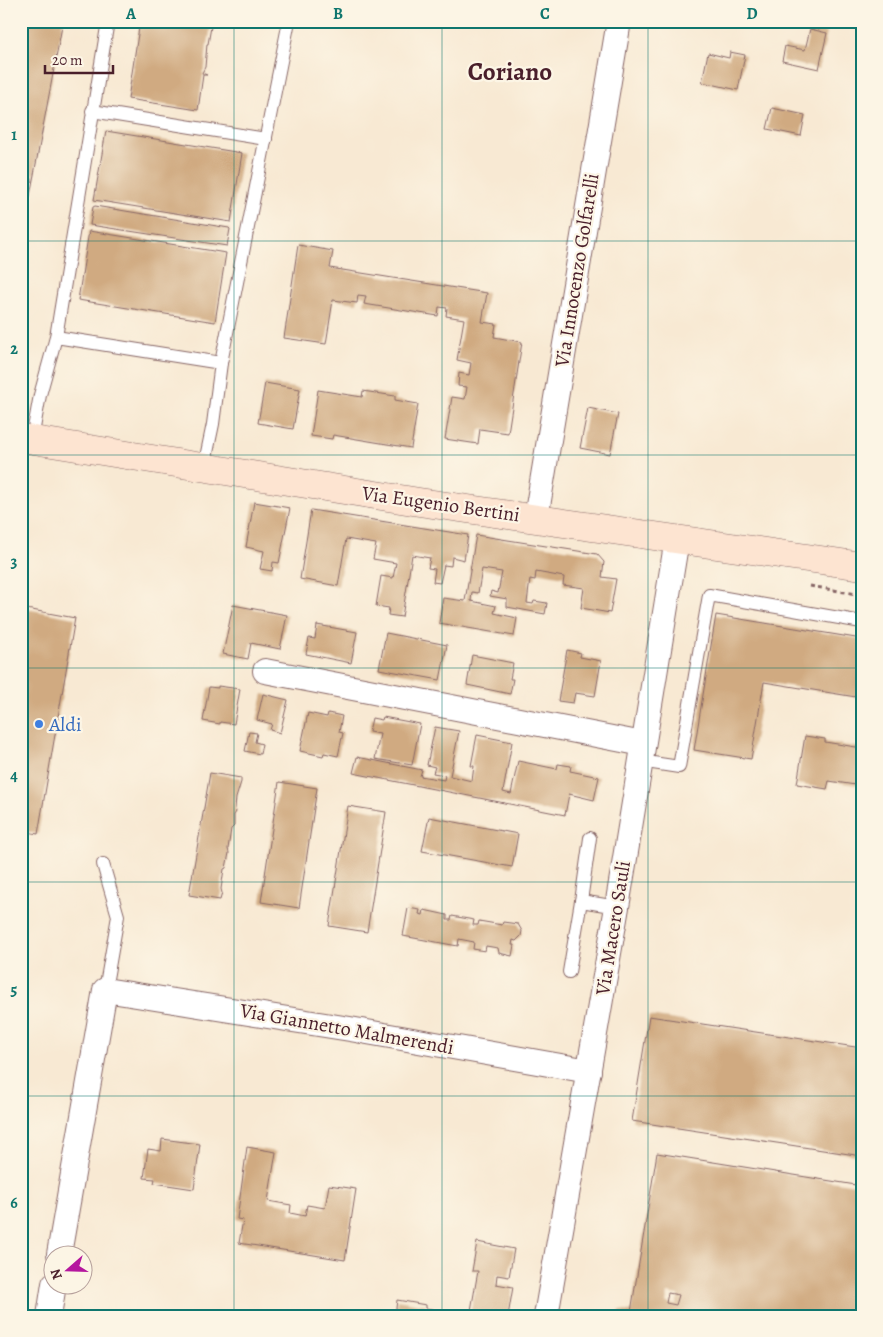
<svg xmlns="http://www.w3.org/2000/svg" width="883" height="1337" viewBox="0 0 883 1337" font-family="Alegreya,serif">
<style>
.building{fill:#d0aa81;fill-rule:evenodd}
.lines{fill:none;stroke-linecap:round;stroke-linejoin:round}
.lane-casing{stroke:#876666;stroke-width:14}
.street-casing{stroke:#876666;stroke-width:26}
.secondary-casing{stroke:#876666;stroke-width:29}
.path{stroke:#876666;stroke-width:3;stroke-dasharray:4 4;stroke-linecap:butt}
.lane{stroke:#fff;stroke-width:12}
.street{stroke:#fff;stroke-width:24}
.secondary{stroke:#fde4d1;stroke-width:28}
.grid{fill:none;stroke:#0f766e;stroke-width:1;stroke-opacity:0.55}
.shop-dot{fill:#3f7fe0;stroke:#fcf5e5;stroke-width:2}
.labels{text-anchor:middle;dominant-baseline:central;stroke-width:4.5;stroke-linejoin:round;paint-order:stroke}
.street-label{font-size:20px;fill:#4a1f2b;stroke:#fcf5e5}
.shop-label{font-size:20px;fill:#366cbe;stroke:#fcf5e5;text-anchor:start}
.district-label{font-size:25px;font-weight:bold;fill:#4a1f2b;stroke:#fcf5e5}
.neatline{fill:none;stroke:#0f766e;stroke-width:2}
.grid-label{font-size:16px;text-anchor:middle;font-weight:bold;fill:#0f766e}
</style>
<rect width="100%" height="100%" fill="#fcf5e5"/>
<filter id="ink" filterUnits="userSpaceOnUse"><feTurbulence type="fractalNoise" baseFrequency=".02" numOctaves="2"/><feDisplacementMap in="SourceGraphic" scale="10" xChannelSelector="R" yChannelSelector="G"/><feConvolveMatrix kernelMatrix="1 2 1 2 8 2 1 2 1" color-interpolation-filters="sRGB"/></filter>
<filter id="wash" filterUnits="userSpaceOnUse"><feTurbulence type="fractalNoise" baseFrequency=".0096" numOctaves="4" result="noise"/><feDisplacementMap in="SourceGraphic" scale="20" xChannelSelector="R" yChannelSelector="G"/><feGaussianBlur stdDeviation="1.12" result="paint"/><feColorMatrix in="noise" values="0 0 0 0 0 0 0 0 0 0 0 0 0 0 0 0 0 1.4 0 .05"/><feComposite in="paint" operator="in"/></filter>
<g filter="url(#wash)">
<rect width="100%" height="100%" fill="#f8e9d3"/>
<g id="blocks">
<g class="building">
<polygon points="21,21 63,21 22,238 21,238"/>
<polygon points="140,21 212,21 208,44 207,44 205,67 202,73 207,75 203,75 198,110 128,99"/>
<polygon points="810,29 827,33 819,69 782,61 785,46 805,50"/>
<polygon points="730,52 745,55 738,90 702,82 708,53 729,58"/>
<polygon points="772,108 805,115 801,136 767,129"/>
<polygon points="106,131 242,153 231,222 94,200"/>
<polygon points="95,206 229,228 230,229 227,246 90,225 93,207"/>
<polygon points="89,231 226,253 215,322 78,300"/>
<polygon points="298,245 333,251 330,268 487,293 482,322 496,324 494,337 522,342 508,433 480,429 478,444 445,439 452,397 465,399 467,387 458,386 459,373 469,375 471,363 457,360 464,319 446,316 447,308 439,307 438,316 364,304 366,296 358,295 357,303 333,300 326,344 284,338"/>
<polygon points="265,383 300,389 293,429 258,423"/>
<polygon points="318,390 362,397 363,391 395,396 395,400 418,404 411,448 333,435 332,439 311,436"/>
<polygon points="588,408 618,414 610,454 580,448"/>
<polygon points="254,502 290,508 279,563 273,562 272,571 260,569 264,551 246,547"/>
<polygon points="311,510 468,535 464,560 452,557 451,566 444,565 440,583 433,582 435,569 428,568 430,558 412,555 402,617 388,615 389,608 376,606 381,576 393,578 396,563 373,559 376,544 346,539 338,586 300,579"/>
<polygon points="476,535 597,554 604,562 602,577 616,579 610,613 581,608 584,588 563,585 564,577 536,572 535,580 530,579 527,603 533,604 534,601 547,603 545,614 507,607 507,599 490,596 491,591 498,593 502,572 482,569 478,593 472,592 471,601 496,606 494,613 517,618 514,636 439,623 443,598 465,601"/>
<polygon points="233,605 287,615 280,649 251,643 248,659 223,654"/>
<polygon points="21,608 75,618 38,834 21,831"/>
<polygon points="716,615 862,639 862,698 764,682 751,759 694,750"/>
<polygon points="317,625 357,632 351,663 306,654 309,638 315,639"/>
<polygon points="386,633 447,645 440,680 379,669"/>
<polygon points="567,650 581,653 580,657 601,661 595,696 575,693 573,703 558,701"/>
<polygon points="472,655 513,663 510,679 513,679 510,694 467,685"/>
<polygon points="218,686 240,689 234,724 220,722 220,724 203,721 209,687 218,688"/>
<polygon points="263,694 288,700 280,733 270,730 272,724 257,720"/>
<polygon points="308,713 327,717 328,713 342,716 339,732 343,733 338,756 324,753 323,756 300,751"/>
<polygon points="383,717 420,724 412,765 375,759 380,734 369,732 372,718 382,720"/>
<polygon points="435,727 459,731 450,776 472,781 474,766 471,766 477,735 512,742 503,792 511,794 518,761 557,769 558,764 571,766 570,771 599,777 594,800 569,794 565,815 353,773 357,757 422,770 420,776 444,780 445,775 433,773 435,767 427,765"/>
<polygon points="249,732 257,733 255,742 262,744 260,754 245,751"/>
<polygon points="805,736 825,739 825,742 862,748 862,786 829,781 827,789 797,784"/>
<polygon points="210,773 241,778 241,782 236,798 235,808 236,812 234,815 234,826 231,829 228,849 229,853 226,868 224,869 221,889 222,893 220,900 189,895"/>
<polygon points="279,782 317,788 299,908 261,902"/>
<polygon points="348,806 386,812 367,932 329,926"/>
<polygon points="429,817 518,834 512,867 422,851"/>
<polygon points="408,908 420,910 419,914 423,915 424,910 447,915 447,920 451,920 452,916 474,920 473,925 478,925 479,921 502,925 503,922 518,924 522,931 521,936 516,941 513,940 512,945 514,945 512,956 499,953 498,948 486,946 485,951 473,949 474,942 459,939 458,946 403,936"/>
<polygon points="649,1016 862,1048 862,1156 632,1121"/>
<polygon points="162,1139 200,1144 194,1189 154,1183 155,1179 144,1178 148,1149 161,1151"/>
<polygon points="247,1147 276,1152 268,1201 291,1205 290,1213 305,1216 307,1205 325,1208 329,1185 356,1189 345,1260 239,1243 243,1220 237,1219"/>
<path d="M 657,1153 L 862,1186 L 862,1316 L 619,1316 L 620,1310 L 631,1312 ZM 668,1293 L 679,1295 L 676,1305 L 666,1303 Z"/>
<polygon points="477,1242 514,1249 509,1277 497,1275 496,1284 513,1287 508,1316 470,1316 478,1271 472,1271"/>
<polygon points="397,1300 426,1305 426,1308 469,1316 395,1316"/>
</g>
</g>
</g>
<g filter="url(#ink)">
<use href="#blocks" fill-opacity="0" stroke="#876666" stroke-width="1"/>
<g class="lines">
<defs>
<g id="lane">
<polyline points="92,111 266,139"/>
<polyline points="56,337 108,21"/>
<polyline points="221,363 289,21"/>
<polyline points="32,439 40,395 56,337 221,363 213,424 204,467"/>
<polyline points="640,761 679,767 709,595 862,622"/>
<polyline points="103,864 118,916 105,990"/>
<polyline points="581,901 590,838"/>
<polyline points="569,972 581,901 617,907"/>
</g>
<g id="street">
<polyline points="536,518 619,21"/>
<polyline points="265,671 643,744"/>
<polyline points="59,1254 105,990 350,1029 589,1071"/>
<polyline points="49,1316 54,1284"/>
<polyline points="546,1316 617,907 677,539"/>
</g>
<polyline id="secondary" points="21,438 419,502 862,566"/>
</defs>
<use href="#lane" class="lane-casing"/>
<use href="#street" class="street-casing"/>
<use href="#secondary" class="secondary-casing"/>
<polyline class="path" points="810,586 862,595"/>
<use href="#lane" class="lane"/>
<use href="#street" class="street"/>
<use href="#secondary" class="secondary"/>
</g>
</g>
<path class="grid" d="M 234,21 L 234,1316M 442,21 L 442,1316M 648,21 L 648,1316M 21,241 L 862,241M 21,455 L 862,455M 21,668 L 862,668M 21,882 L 862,882M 21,1096 L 862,1096"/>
<circle class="shop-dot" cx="39" cy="724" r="5"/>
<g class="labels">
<g class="street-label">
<text transform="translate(577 270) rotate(-81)">Via Innocenzo Golfarelli</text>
<text transform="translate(441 504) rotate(8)">Via Eugenio Bertini</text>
<text transform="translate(613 928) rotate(-81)">Via Macero Sauli</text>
<text transform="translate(347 1029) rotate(10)">Via Giannetto Malmerendi</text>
</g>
<g class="shop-label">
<text x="49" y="724">Aldi</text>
</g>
<g class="district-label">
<text x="510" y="72">Coriano</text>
</g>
</g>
<rect width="883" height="1337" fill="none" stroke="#fcf5e5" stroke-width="55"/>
<g transform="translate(68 1270) rotate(250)"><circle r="24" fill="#fcf5e5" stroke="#b59f9b"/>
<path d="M0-4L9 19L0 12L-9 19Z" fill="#b5179e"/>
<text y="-8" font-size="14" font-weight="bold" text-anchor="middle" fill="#4a1f2b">N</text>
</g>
<path d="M45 65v8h68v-8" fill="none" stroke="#4a1f2b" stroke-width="2.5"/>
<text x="52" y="65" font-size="15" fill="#4a1f2b" stroke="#fcf5e5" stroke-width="4" paint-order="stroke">20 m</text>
<rect x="28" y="28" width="828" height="1282" class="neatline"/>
<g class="grid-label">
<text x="131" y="19">A</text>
<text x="338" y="19">B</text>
<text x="545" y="19">C</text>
<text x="752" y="19">D</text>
<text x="14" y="140">1</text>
<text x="14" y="354">2</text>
<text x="14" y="567">3</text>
<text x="14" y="781">4</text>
<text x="14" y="995">5</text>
<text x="14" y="1208">6</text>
</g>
</svg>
